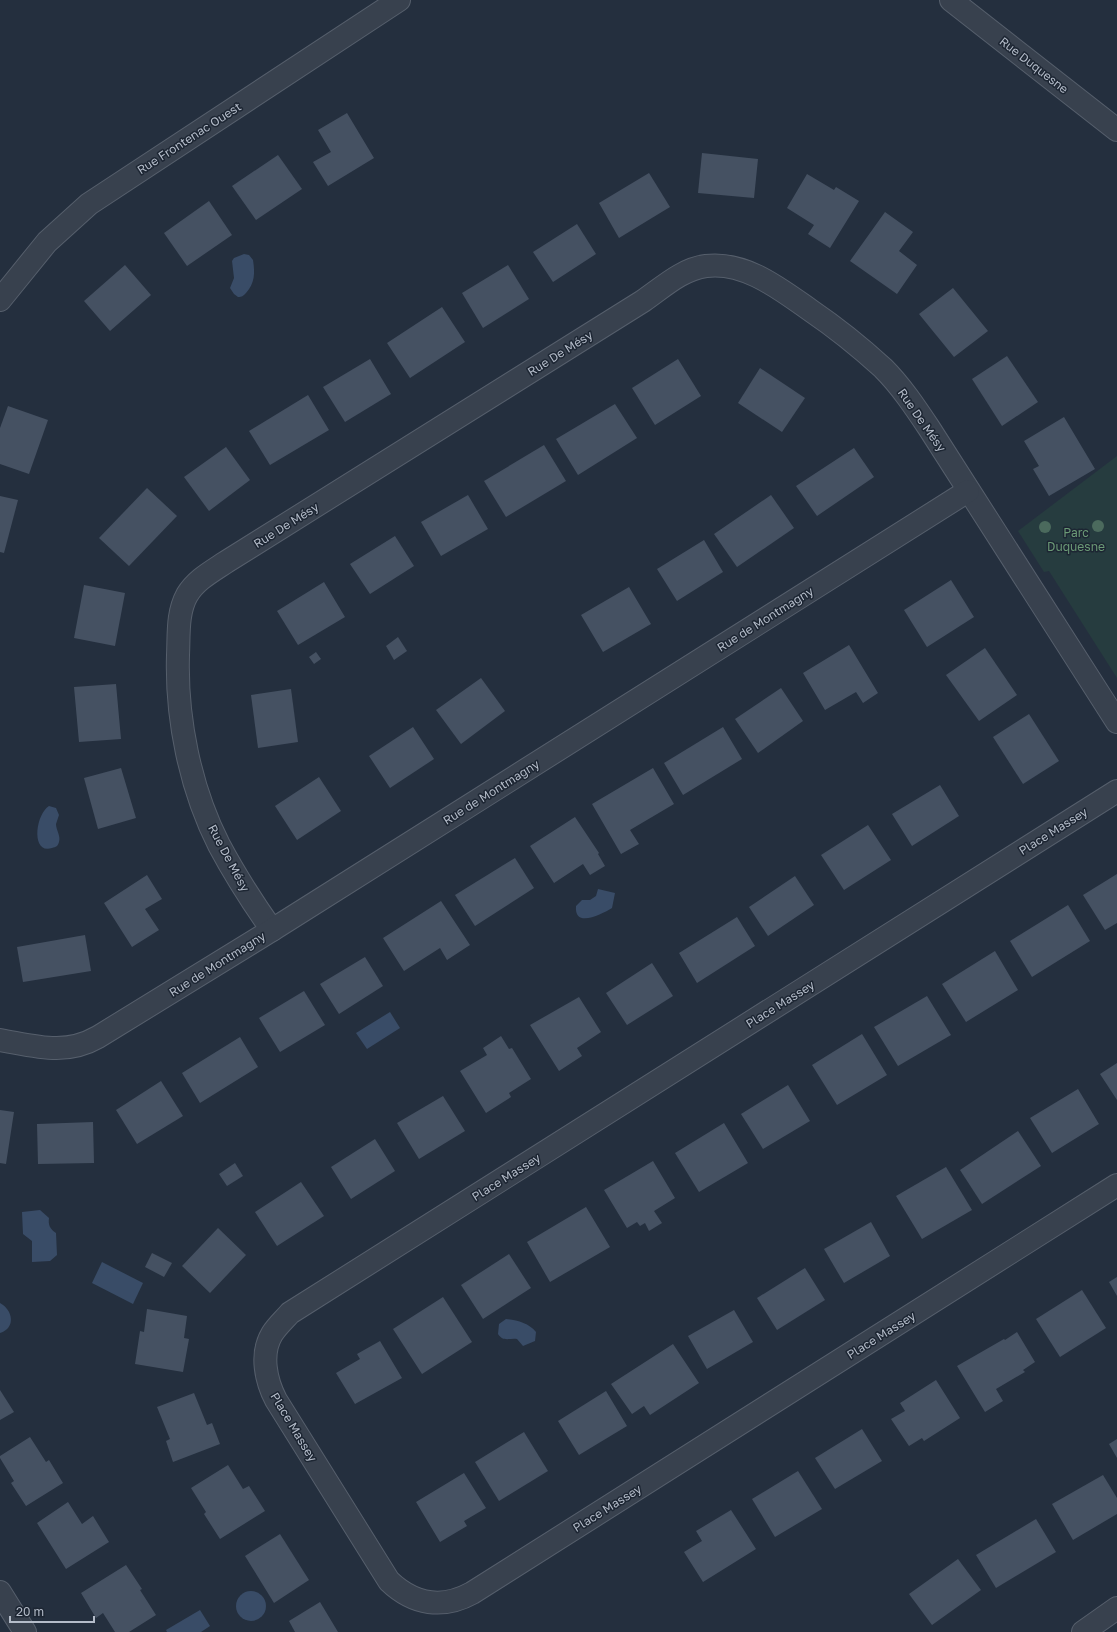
<svg xmlns="http://www.w3.org/2000/svg" width="1117" height="1632" viewBox="0 0 1117 1632" font-family="'Golos Text',sans-serif">
<style>
.green{fill:#263c3f}
.water{fill:#394c67}
.building{fill:#455162}
.lines{fill:none;stroke-linecap:round;stroke-linejoin:round}
.street-casing{stroke:#565f6c;stroke-width:24}
.street{stroke:#38414e;stroke-width:22}
.tree{fill:#4b6a5d}
.labels{text-anchor:middle;dominant-baseline:central;stroke-width:3;stroke-linejoin:round;paint-order:stroke}
.street-label{font-size:12px;fill:#b4bcc9;stroke:#1d2633}
.park-label{font-size:12px;fill:#6b9a76;stroke:#1d2633}
</style>
<rect width="100%" height="100%" fill="#242f3e"/>
<polygon class="green" points="1117,456 1117,678 1049,571 1044,572 1018,531"/>
<g class="water">
<path d="M 244,254 L 249,255 L 253,260 C 255,273 255,283 246,293 C 243,296 242,297 238,297 L 234,294 L 230,288 L 234,278 L 232,261 L 234,258 Z"/>
<path d="M 49,806 L 56,808 L 59,815 C 58,818 57,821 56,824 C 56,830 61,836 59,842 C 58,846 56,847 52,848 C 31,855 35,815 49,806 Z"/>
<path d="M 598,889 L 615,893 L 612,908 C 602,914 574,929 576,906 L 582,900 L 590,900 L 596,896 Z"/>
<polygon points="390,1012 400,1028 367,1049 356,1033"/>
<path d="M 40,1210 L 49,1218 C 48,1225 50,1229 56,1233 L 57,1255 L 50,1261 L 32,1262 L 32,1241 L 23,1234 L 22,1212 Z"/>
<polygon points="102,1262 143,1283 133,1304 92,1283"/>
<path d="M 0,1303 C 13,1310 16,1328 0,1333 Z"/>
<path d="M 506,1319 C 517,1320 529,1323 536,1332 L 535,1341 L 523,1346 L 517,1339 C 509,1338 503,1342 498,1334 L 499,1324 Z"/>
<circle cx="251" cy="1606" r="15"/>
<polygon points="200,1610 210,1626 201,1632 167,1632 166,1630"/>
</g>
<g class="building">
<polygon points="347,113 374,158 328,186 313,162 331,152 318,130"/>
<polygon points="702,153 758,159 754,198 698,193"/>
<polygon points="278,155 302,189 256,220 232,186"/>
<polygon points="649,173 670,207 619,238 599,203"/>
<polygon points="807,174 834,190 836,187 859,201 830,248 808,234 814,225 787,208"/>
<polygon points="209,201 232,235 187,266 164,233"/>
<polygon points="885,212 913,232 899,251 917,265 897,294 850,261"/>
<polygon points="577,224 596,254 553,282 533,252"/>
<polygon points="125,265 151,295 110,331 84,301"/>
<polygon points="508,265 529,299 483,328 462,293"/>
<polygon points="953,288 988,331 954,357 919,314"/>
<polygon points="442,307 465,342 410,378 387,343"/>
<polygon points="1007,356 1038,402 1002,426 972,379"/>
<polygon points="370,359 391,394 345,422 323,387"/>
<polygon points="678,359 701,396 655,425 632,388"/>
<polygon points="760,368 805,398 782,432 738,403"/>
<polygon points="308,395 329,430 270,465 249,431"/>
<polygon points="615,404 637,438 578,475 556,439"/>
<polygon points="8,406 48,420 29,474 0,464 0,428"/>
<polygon points="1064,417 1095,469 1049,496 1033,469 1039,466 1024,441"/>
<polygon points="544,445 566,481 506,517 484,481"/>
<polygon points="226,447 250,480 209,511 184,477"/>
<polygon points="854,448 874,477 817,516 796,486"/>
<polygon points="147,488 177,516 129,566 99,538"/>
<polygon points="468,495 488,529 441,556 421,522"/>
<polygon points="771,495 794,528 737,567 714,534"/>
<polygon points="0,496 18,500 4,553 0,552"/>
<polygon points="395,536 414,566 370,594 350,564"/>
<polygon points="704,540 723,572 677,601 657,569"/>
<polygon points="951,580 974,617 927,647 904,610"/>
<polygon points="324,582 345,617 298,645 277,611"/>
<polygon points="84,585 125,593 115,646 74,638"/>
<polygon points="629,587 651,624 603,652 581,615"/>
<polygon points="398,637 407,651 394,660 386,646"/>
<polygon points="849,645 878,693 863,703 856,692 825,710 803,673"/>
<polygon points="985,648 1017,695 979,721 946,675"/>
<polygon points="316,652 321,659 314,664 309,657"/>
<polygon points="481,678 505,711 461,744 436,710"/>
<polygon points="116,684 121,739 79,742 74,687"/>
<polygon points="781,688 803,721 758,753 735,719"/>
<polygon points="291,689 298,742 258,748 251,695"/>
<polygon points="1029,714 1059,761 1023,784 993,737"/>
<polygon points="413,727 434,759 390,788 369,756"/>
<polygon points="723,727 742,759 683,795 664,763"/>
<polygon points="121,768 136,818 98,829 84,778"/>
<polygon points="653,768 674,804 630,830 639,844 621,854 592,804"/>
<polygon points="319,777 341,811 297,840 275,806"/>
<polygon points="940,785 959,816 912,846 892,814"/>
<polygon points="575,817 599,853 598,854 605,866 590,875 583,864 554,883 530,846"/>
<polygon points="868,825 891,860 844,890 821,855"/>
<polygon points="515,858 534,888 475,926 455,895"/>
<polygon points="1117,874 1117,923 1105,930 1083,895"/>
<polygon points="147,875 162,899 145,909 159,930 132,947 104,903"/>
<polygon points="795,876 814,905 768,936 749,907"/>
<polygon points="441,901 470,945 447,960 440,948 404,971 383,938"/>
<polygon points="1068,905 1090,941 1032,977 1010,941"/>
<polygon points="737,917 755,946 697,983 679,953"/>
<polygon points="85,935 91,971 23,982 17,947"/>
<polygon points="995,951 1018,990 966,1022 942,984"/>
<polygon points="365,957 383,986 339,1014 320,984"/>
<polygon points="652,963 673,996 627,1025 606,993"/>
<polygon points="304,991 325,1025 280,1052 259,1018"/>
<polygon points="927,996 951,1035 898,1066 874,1027"/>
<polygon points="579,997 601,1032 577,1048 582,1056 559,1071 530,1025"/>
<polygon points="862,1034 887,1075 837,1105 812,1065"/>
<polygon points="501,1036 509,1049 512,1048 531,1079 509,1093 511,1097 486,1113 460,1071 487,1055 483,1048"/>
<polygon points="240,1037 258,1067 200,1103 182,1073"/>
<polygon points="1117,1063 1117,1100 1100,1074"/>
<polygon points="161,1081 183,1116 137,1144 116,1110"/>
<polygon points="788,1085 810,1121 763,1149 741,1114"/>
<polygon points="1078,1089 1099,1124 1052,1153 1030,1118"/>
<polygon points="443,1096 465,1131 419,1159 397,1123"/>
<polygon points="0,1110 14,1112 6,1164 0,1163"/>
<polygon points="93,1122 94,1163 38,1164 37,1124"/>
<polygon points="724,1123 748,1163 699,1192 675,1153"/>
<polygon points="1018,1131 1041,1166 982,1204 960,1170"/>
<polygon points="375,1139 395,1171 351,1199 331,1167"/>
<polygon points="653,1161 675,1198 654,1211 662,1223 649,1231 645,1223 640,1226 637,1222 627,1228 604,1190"/>
<polygon points="235,1163 243,1176 227,1186 219,1174"/>
<polygon points="946,1167 972,1210 922,1239 896,1196"/>
<polygon points="301,1182 324,1216 277,1246 255,1212"/>
<polygon points="586,1207 610,1247 550,1282 527,1242"/>
<polygon points="871,1222 890,1256 844,1283 824,1249"/>
<polygon points="218,1228 246,1255 210,1293 182,1266"/>
<polygon points="152,1253 172,1263 164,1277 145,1267"/>
<polygon points="509,1254 531,1288 483,1319 461,1285"/>
<polygon points="805,1268 825,1300 777,1330 757,1298"/>
<polygon points="1117,1277 1117,1296 1109,1282"/>
<polygon points="1082,1290 1106,1328 1060,1357 1036,1319"/>
<polygon points="443,1297 472,1342 422,1374 393,1329"/>
<polygon points="147,1309 187,1316 184,1338 189,1339 183,1372 135,1364 140,1331 144,1332"/>
<polygon points="734,1310 753,1342 707,1369 688,1336"/>
<polygon points="1017,1332 1035,1362 1023,1370 1025,1372 996,1389 1003,1401 985,1412 957,1366 1004,1339 1005,1340"/>
<polygon points="380,1341 402,1378 355,1404 336,1373 360,1359 357,1354"/>
<polygon points="673,1344 699,1383 650,1415 644,1406 632,1414 611,1384"/>
<polygon points="936,1380 960,1418 924,1441 922,1438 909,1446 891,1419 905,1411 900,1403"/>
<polygon points="0,1390 14,1412 0,1420"/>
<polygon points="606,1391 627,1426 579,1455 558,1421"/>
<polygon points="194,1393 207,1425 212,1423 220,1444 173,1462 166,1441 170,1439 157,1407"/>
<polygon points="862,1429 882,1461 835,1489 815,1458"/>
<polygon points="524,1432 548,1471 499,1501 475,1462"/>
<polygon points="30,1437 46,1462 49,1460 63,1483 26,1506 11,1483 14,1481 0,1458 0,1456"/>
<polygon points="1117,1439 1117,1458 1109,1444"/>
<polygon points="228,1465 243,1489 249,1486 265,1511 220,1539 204,1514 206,1512 191,1488"/>
<polygon points="798,1471 822,1509 775,1537 752,1499"/>
<polygon points="464,1473 486,1508 464,1521 467,1526 440,1542 416,1502"/>
<polygon points="1103,1475 1117,1498 1117,1514 1073,1540 1052,1504"/>
<polygon points="68,1502 82,1524 93,1516 109,1542 66,1569 37,1523"/>
<polygon points="731,1510 756,1549 703,1582 684,1552 702,1541 696,1531"/>
<polygon points="1036,1519 1056,1552 996,1588 976,1555"/>
<polygon points="280,1534 309,1580 274,1603 245,1556"/>
<polygon points="958,1559 981,1590 932,1625 909,1594"/>
<polygon points="126,1565 142,1589 140,1590 156,1615 129,1632 115,1632 103,1613 96,1618 81,1593"/>
<polygon points="320,1602 338,1632 295,1632 289,1621"/>
</g>
<g class="lines">
<defs>
<g id="street">
<polyline points="951,0 1117,130"/>
<polyline points="0,300 47,242 89,204 399,0"/>
<path d="M 1117,791 L 290,1313 C 284,1320 277,1326 272,1334 C 260,1354 266,1381 276,1400 L 389,1581 C 414,1605 443,1609 472,1593 L 1117,1185"/>
<path d="M 272,930 C 253,903 235,875 219,845 C 190,788 176,718 178,655 C 179,635 177,613 187,595 C 196,580 211,572 226,562 L 643,301 C 662,288 682,269 706,266 C 745,261 780,289 810,310 C 835,327 860,347 883,368 C 901,386 915,407 929,428 L 1117,722"/>
<path d="M 0,1040 C 35,1046 65,1056 98,1037 L 272,930 L 968,491"/>
<polyline points="0,1592 25,1632"/>
<polyline points="1083,1632 1117,1608"/>
</g>
</defs>
<use href="#street" class="street-casing"/>
<use href="#street" class="street"/>
</g>
<g class="tree">
<circle cx="1098" cy="526" r="6"/>
<circle cx="1045" cy="527" r="6"/>
</g>
<g class="labels">
<g class="street-label">
<text transform="translate(1034 65) rotate(38)">Rue Duquesne</text>
<text transform="translate(189 138) rotate(-33)">Rue Frontenac Ouest</text>
<text transform="translate(560 353) rotate(-32)">Rue De Mésy</text>
<text transform="translate(922 420) rotate(55)">Rue De Mésy</text>
<text transform="translate(286 525) rotate(-32)">Rue De Mésy</text>
<text transform="translate(765 619) rotate(-32)">Rue de Montmagny</text>
<text transform="translate(491 792) rotate(-32)">Rue de Montmagny</text>
<text transform="translate(1053 831) rotate(-32)">Place Massey</text>
<text transform="translate(229 858) rotate(62)">Rue De Mésy</text>
<text transform="translate(217 964) rotate(-32)">Rue de Montmagny</text>
<text transform="translate(780 1004) rotate(-32)">Place Massey</text>
<text transform="translate(506 1177) rotate(-32)">Place Massey</text>
<text transform="translate(881 1335) rotate(-32)">Place Massey</text>
<text transform="translate(294 1427) rotate(59)">Place Massey</text>
<text transform="translate(607 1508) rotate(-32)">Place Massey</text>
</g>
<g class="park-label">
<text x="1076" y="532">Parc<tspan x="1076" dy="14">Duquesne</tspan></text>
</g>
</g>
<path d="M10 1616v6h84v-6" fill="none" stroke="#b4bcc9" stroke-width="2"/>
<text x="16" y="1616" font-size="12" fill="#b4bcc9" stroke="#1d2633" stroke-width="3" paint-order="stroke">20 m</text>
</svg>
